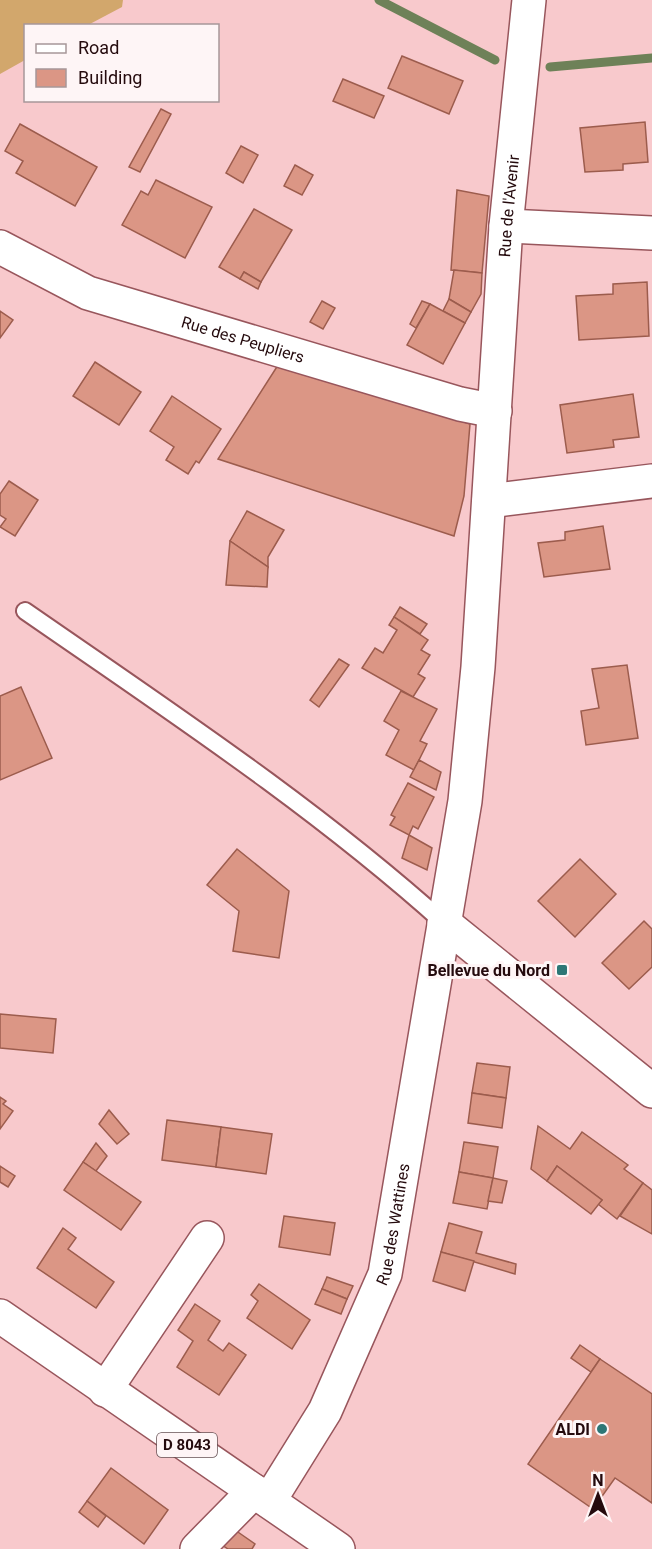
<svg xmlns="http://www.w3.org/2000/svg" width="652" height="1549" viewBox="0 0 652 1549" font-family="Roboto,sans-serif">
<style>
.green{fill:#d2a76c}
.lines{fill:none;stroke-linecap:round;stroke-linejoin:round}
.stream{stroke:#6e8158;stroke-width:9}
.building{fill:#db9685;stroke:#9c5c4d;stroke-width:1.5}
.service-casing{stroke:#98565c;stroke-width:20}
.minor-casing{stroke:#98565c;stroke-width:36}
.primary-casing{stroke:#98565c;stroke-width:36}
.service{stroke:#fff;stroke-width:16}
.minor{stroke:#fff;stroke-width:33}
.primary{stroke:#fff;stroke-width:33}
.poi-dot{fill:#2d7776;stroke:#fef5f6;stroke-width:2}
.labels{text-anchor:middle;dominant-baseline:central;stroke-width:6;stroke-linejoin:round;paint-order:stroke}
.shield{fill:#fef5f6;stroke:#655053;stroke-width:1.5}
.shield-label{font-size:15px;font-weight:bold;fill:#240a0d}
.street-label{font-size:16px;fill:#240a0d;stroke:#fef5f6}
.poi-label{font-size:16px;font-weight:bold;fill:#240a0d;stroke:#fef5f6;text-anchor:end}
</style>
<rect width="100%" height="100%" fill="#f8c9cc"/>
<polygon class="green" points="0,0 123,0 122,7 88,25 26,26 25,60 0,74"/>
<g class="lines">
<g class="stream">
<polyline points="379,0 495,60"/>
<polyline points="550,67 652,58"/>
</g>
</g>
<g class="building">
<polygon points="402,56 463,81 449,114 388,88"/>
<polygon points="343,79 384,96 374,118 333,101"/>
<polygon points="161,109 171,114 140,172 129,167"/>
<polygon points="645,122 648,162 623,164 623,170 585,172 580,128"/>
<polygon points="20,124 97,167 75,206 16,173 23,161 5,151"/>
<polygon points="241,146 258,155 243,183 226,173"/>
<polygon points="295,165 313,175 302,195 284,186"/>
<polygon points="156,180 212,207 185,258 122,225 141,191 148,195"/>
<polygon points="457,190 489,196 482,273 451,270"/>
<polygon points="254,209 292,230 261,282 244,272 240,279 219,267"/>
<polygon points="454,270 482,273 481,294 471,312 449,299"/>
<polygon points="244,272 261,282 258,289 240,279"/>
<polygon points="647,282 649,336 579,340 576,296 613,294 613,284"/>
<polygon points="449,299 471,312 465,323 443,311"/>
<polygon points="322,301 335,308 323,329 310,322"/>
<polygon points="422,301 430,304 416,328 410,324"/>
<polygon points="430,304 465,323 443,364 407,345"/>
<polygon points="0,311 13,320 0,338"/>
<polygon points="95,362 141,392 119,425 73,396"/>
<polygon points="280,362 470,424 464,496 454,536 218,459"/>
<polygon points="633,394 639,437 613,440 614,447 567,453 560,405"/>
<polygon points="172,396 221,429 199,463 196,461 188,474 166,460 174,447 150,431"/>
<polygon points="9,481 38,500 15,536 0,527 6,519 0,515 0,494"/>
<polygon points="247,511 284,530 268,557 268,567 230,541"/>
<polygon points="603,526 610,569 544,577 538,543 565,540 565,532"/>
<polygon points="230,541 268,567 267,587 226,585"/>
<polygon points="400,607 427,624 420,634 394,617"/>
<polygon points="394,617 428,640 421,650 430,655 418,674 425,678 413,697 362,668 375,648 383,653 397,630 389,625"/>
<polygon points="339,659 349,665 319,707 310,700"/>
<polygon points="627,665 638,738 586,745 581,711 599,708 592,669"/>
<polygon points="21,687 52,758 0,780 0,696"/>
<polygon points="401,691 437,709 420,741 427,744 414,770 386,755 399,730 384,721"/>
<polygon points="419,760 441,772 436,790 410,777"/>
<polygon points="408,783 434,797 418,829 413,826 409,835 390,825 395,817 391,815"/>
<polygon points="409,835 432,848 427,870 402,858"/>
<polygon points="237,849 289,891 279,958 233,951 239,911 207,885"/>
<polygon points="580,859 616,894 575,937 538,901"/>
<polygon points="644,921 652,929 652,967 629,989 602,963"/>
<polygon points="0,1014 56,1019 53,1053 0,1048"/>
<polygon points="477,1063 510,1067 506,1098 472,1093"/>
<polygon points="472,1093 506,1098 502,1128 468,1123"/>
<polygon points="0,1097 6,1101 3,1104 13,1111 0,1129"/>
<polygon points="109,1110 129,1134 117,1144 99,1124"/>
<polygon points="167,1120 221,1127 216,1167 162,1160"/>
<polygon points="538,1126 570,1149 582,1132 628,1165 624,1169 643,1183 617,1219 598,1204 602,1200 557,1166 547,1181 531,1169"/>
<polygon points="221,1127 272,1134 266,1174 216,1167"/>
<polygon points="464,1142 498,1147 493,1178 459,1172"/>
<polygon points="96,1143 107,1156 96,1171 83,1162"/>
<polygon points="83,1162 141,1202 121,1230 64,1190"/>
<polygon points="0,1166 15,1176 8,1187 0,1182"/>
<polygon points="557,1166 602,1200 591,1214 547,1181"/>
<polygon points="459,1172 493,1178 487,1209 453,1203"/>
<polygon points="493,1178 507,1181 502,1203 488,1201"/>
<polygon points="643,1183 652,1190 652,1234 620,1216"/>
<polygon points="284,1216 335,1223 330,1255 279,1247"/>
<polygon points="449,1223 482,1232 476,1253 516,1264 515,1274 441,1252"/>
<polygon points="63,1228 76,1238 68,1249 114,1282 96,1308 37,1268"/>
<polygon points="441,1252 474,1261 465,1291 433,1281"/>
<polygon points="327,1277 353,1286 347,1299 322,1289"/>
<polygon points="259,1284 310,1320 292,1349 247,1318 258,1301 251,1295"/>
<polygon points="322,1289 347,1299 341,1314 315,1304"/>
<polygon points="195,1304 220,1321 208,1340 223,1351 229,1343 246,1355 219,1395 177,1367 193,1341 178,1330"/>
<polygon points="580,1345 600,1359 591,1372 571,1358"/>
<polygon points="600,1359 652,1394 652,1503 615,1478 593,1509 528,1464"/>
<polygon points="111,1468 168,1510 144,1544 87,1501"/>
<polygon points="87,1501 106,1516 98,1527 79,1512"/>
<polygon points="235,1530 255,1544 252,1549 228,1549 222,1545"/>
</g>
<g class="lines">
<defs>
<path id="service" d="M 25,611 C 168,710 315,807 444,923"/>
<g id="minor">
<polyline points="506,226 652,233"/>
<path id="s1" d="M 0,247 L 88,293 L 460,404 L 495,411"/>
<polyline points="489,501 652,481"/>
<polyline points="444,923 652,1091"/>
<polyline points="105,1390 207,1238"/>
<path id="s2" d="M 269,1501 L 325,1411 L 385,1274 L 465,801 L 478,667 L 506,226 L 529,0"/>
<polyline points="197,1549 254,1491"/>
</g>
<polyline id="primary" points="0,1316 338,1549"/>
</defs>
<use href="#service" class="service-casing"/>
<use href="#minor" class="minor-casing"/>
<use href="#primary" class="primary-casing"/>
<use href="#service" class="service"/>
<use href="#minor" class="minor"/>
<use href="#primary" class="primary"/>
</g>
<g class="poi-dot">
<rect x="556" y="964" width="12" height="12" rx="3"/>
<circle cx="602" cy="1429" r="6"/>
</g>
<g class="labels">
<rect class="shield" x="157" y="1433" width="60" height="24" rx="4.5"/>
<g class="shield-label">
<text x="187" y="1445">D 8043</text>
</g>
<g class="street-label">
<text stroke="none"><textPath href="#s2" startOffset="1332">Rue de l'Avenir</textPath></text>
<text stroke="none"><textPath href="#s1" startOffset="261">Rue des Peupliers</textPath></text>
<text stroke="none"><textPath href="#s2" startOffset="306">Rue des Wattines</textPath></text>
</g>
<g class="poi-label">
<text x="550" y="970">Bellevue du Nord</text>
<text x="590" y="1429">ALDI</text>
</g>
</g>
<rect x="24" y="24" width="195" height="78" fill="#fef5f6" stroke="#a79799" stroke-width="1.5"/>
<rect x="36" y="44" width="30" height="9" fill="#ffffff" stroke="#a79799" stroke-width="1.5"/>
<text x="78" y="54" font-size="18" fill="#240a0d">Road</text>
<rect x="36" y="69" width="30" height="18" fill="#db9685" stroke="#a79799" stroke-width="1.5"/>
<text x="78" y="84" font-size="18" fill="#240a0d">Building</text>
<g transform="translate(598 1495)" stroke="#fef5f6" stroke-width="4.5" paint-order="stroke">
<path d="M0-4.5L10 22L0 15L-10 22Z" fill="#240a0d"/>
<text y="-9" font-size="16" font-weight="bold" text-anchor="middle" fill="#240a0d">N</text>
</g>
</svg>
